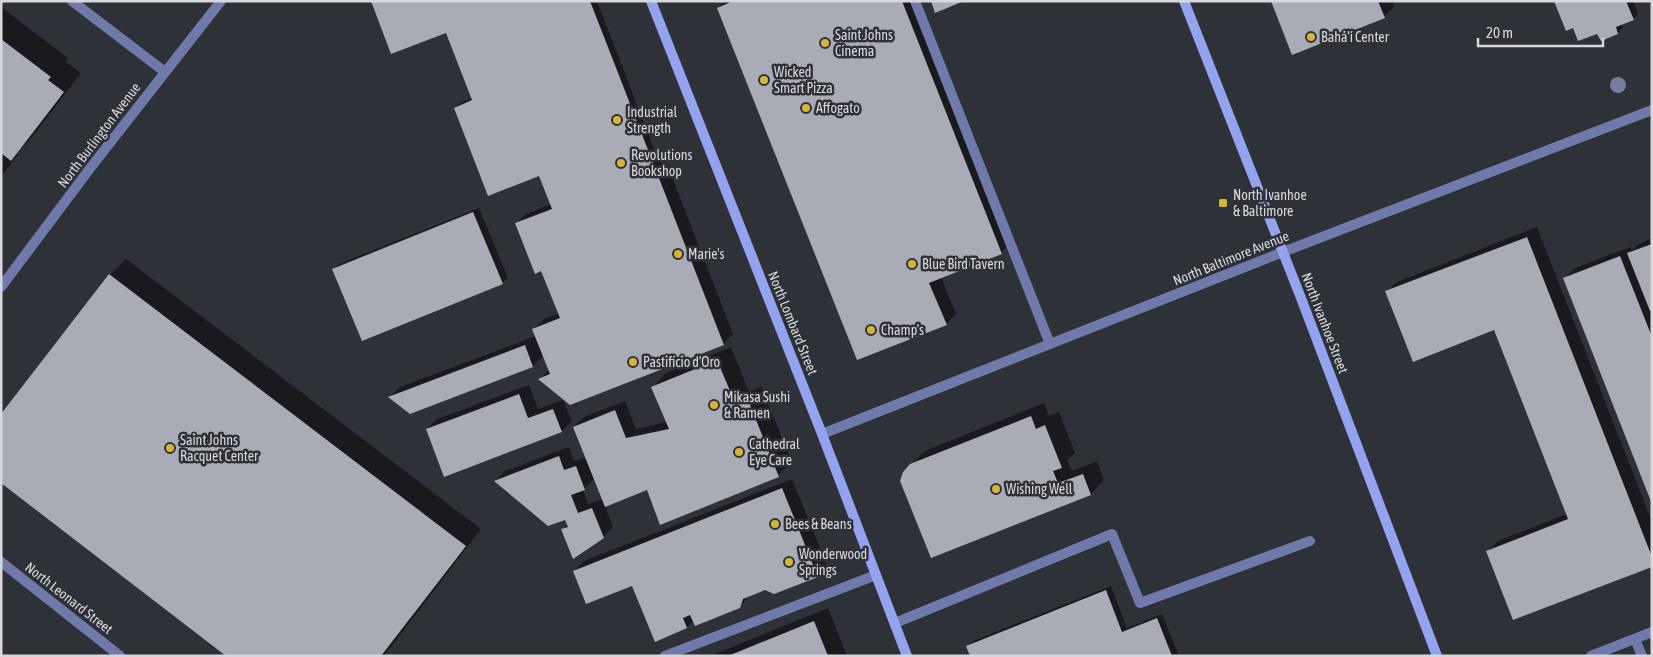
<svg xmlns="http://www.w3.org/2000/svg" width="1653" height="657" viewBox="0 0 1653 657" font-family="'Asap Condensed',sans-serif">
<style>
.shadow{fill:#0007;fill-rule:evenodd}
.building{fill:#a9acb5}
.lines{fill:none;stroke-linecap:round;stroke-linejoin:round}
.path{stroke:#88898f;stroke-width:3;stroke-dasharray:1 4;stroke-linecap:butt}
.lane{stroke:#707aaa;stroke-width:10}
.street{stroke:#707aaa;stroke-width:10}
.secondary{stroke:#94a3ef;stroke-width:10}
.tree{fill:#757d9f}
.poi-dot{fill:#d5b535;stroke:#2f3138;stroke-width:2}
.labels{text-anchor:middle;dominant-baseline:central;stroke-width:5;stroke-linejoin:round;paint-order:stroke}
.poi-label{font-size:14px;fill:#d7d8dd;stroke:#2f3138;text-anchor:start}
.street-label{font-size:14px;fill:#d7d8dd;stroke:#2f3138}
</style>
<rect width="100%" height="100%" fill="#2f3138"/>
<g class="shadow">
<polygon points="372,1 597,1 659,162 665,159 733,334 723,344 540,379 550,369 544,355 533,366 410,413 390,397 400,387 536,336 534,329 544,319 559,313 542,269 516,224 526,214 551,204 540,175 455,108 460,103 472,98 446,32"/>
<polygon points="725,1 920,1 958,109 962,107 1014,239 1001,253 941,277 956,314 946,324 718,8"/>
<polygon points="1272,1 1392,1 1394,7 1384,17"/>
<polygon points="1555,1 1633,1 1638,14 1633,19 1621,23 1623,27 1618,33 1597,32 1573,26"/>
<polygon points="1,7 68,58 66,62 81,73 29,141 17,153 18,154 1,177"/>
<polygon points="479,208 508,278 502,283 334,269 339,264"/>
<polygon points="1537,227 1652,522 1652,566 1488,551 1498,541 1567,514 1495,329 1386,292 1397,282"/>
<polygon points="1652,238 1652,501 1565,278 1575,268 1630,247 1632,250 1639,244"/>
<polygon points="126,259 481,529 384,656 228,656 110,275"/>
<path d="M 731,347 L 749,392 L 761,387 L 792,462 L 778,475 L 648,489 L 605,506 L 613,527 L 603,537 L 563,529 L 568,524 L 566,518 L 496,481 L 505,471 L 569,447 L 574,461 L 586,457 L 574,427 L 584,417 L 625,401 L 636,429 L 667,422 L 653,387 L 666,373 ZM 595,478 L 603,499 L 588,504 L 583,490 Z"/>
<polygon points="529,385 538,409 563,400 572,421 562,431 427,429 437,419"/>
<polygon points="1044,403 1049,416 1059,412 1075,453 1067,460 1072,471 1097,461 1104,480 1091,494 932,556 911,465 925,451"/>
<polygon points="792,479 827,565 817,576 765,589 749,596 739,607 694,620 687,627 655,640 633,584 574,572 584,561"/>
<polygon points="1111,586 1127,628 1162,614 1179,656 971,656 968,646 973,641"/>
<polygon points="828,608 847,656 710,656"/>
</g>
<g class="building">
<polygon points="371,1 590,1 724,345 570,405 538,379 550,374 532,329 560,318 541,271 535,274 515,223 552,209 539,176 488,196 454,108 472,100 446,33 391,54"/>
<polygon points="733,1 902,1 1002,254 929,283 947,325 857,360 717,8"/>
<polygon points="931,1 964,1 935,13"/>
<polygon points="1271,1 1378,1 1385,18 1292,55"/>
<polygon points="1554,1 1626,1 1634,20 1616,27 1618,34 1601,41 1597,34 1578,41 1573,28 1566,31"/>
<polygon points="1,39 51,77 48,80 64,92 11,161 1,153"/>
<polygon points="473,212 503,284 362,341 332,269"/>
<polygon points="1527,237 1652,557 1652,567 1513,620 1486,551 1568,519 1516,386 1494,330 1413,362 1385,291"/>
<polygon points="1652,244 1652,310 1650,311 1627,253"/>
<polygon points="1620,256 1652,337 1652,504 1563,278"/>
<polygon points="109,274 466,546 381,656 226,656 1,483 1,414"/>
<polygon points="525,345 533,367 410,414 388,397"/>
<polygon points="717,360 736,405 748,400 779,477 660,525 647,490 605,507 573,427 615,410 626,438 669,429 651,387"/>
<polygon points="519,394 528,418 553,409 562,432 444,477 426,429"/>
<polygon points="1031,416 1036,429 1045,425 1062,468 1053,471 1058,483 1083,474 1091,495 931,558 900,481 903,472 910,464"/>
<polygon points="559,456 564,470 576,466 585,490 571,495 578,513 592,508 604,538 573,559 561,529 568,527 565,520 548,526 494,481"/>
<polygon points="782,488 818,577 774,594 765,590 743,599 740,608 695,626 690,615 683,618 687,628 655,642 632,586 586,604 573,571"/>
<polygon points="1106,590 1122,632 1157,618 1172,656 970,656 966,646"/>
<polygon points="814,621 828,656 728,656"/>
</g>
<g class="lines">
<polyline class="path" points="1223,203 1234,200"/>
<g class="lane">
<polyline points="915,1 1050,344"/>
<polyline points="895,623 1112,534 1140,603 1310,541"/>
<polyline points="1635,639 1642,656"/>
<polyline points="665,656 876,575"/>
</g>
<g class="street">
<polyline points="72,1 165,72"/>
<polyline points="1,287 91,167 221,1"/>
<polyline points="822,434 1283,252 1652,110"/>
<polyline points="1,562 120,656"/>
<polyline points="1591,656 1652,632"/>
</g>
<g class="secondary">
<polyline points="651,1 822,434 907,656"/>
<polyline points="1184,1 1301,298 1437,656"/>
</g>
</g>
<circle class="tree" cx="1618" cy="85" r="8"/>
<g class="poi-dot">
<circle cx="1311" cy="37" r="5"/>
<circle cx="825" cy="43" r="5"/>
<circle cx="764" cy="80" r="5"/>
<circle cx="806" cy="108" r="5"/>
<circle cx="617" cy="120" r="5"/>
<circle cx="621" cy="163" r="5"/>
<rect x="1218" y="198" width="10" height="10" rx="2.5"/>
<circle cx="678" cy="254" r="5"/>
<circle cx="912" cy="264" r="5"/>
<circle cx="871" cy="330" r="5"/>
<circle cx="633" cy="362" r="5"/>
<circle cx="714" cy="405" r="5"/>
<circle cx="170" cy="448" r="5"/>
<circle cx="739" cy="452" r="5"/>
<circle cx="996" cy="489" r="5"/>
<circle cx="775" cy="524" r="5"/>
<circle cx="789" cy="562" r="5"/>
</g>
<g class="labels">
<g class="poi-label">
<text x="835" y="35">Saint Johns<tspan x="835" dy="16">Cinema</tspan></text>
<text x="1321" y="37">Bahá’í Center</text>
<text x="774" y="72">Wicked<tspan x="774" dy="16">Smart Pizza</tspan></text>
<text x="816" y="108">Affogato</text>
<text x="627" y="112">Industrial<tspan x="627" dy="16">Strength</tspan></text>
<text x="631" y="155">Revolutions<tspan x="631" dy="16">Bookshop</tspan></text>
<text x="1233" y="195">North Ivanhoe<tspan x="1233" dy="16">&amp; Baltimore</tspan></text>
<text x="688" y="254">Marie's</text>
<text x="922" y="264">Blue Bird Tavern</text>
<text x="881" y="330">Champ's</text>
<text x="643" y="362">Pastificio d’Oro</text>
<text x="724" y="397">Mikasa Sushi<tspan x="724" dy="16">&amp; Ramen</tspan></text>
<text x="180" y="440">Saint Johns<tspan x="180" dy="16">Racquet Center</tspan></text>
<text x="749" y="444">Cathedral<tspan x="749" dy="16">Eye Care</tspan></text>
<text x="1006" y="489">Wishing Well</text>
<text x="785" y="524">Bees &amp; Beans</text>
<text x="799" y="554">Wonderwood<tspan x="799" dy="16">Springs</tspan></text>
</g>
<g class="street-label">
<text transform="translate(99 135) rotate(-53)">North Burlington Avenue</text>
<text transform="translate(1231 258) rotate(-22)">North Baltimore Avenue</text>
<text transform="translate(793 323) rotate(68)">North Lombard Street</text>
<text transform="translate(1325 323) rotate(69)">North Ivanhoe Street</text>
<text transform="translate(69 598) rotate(38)">North Leonard Street</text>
</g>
</g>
<rect width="1653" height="657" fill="none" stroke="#d7d8dd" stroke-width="5"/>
<path d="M1478 38v8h125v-8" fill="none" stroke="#d7d8dd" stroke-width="2.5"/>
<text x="1486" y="38" font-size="15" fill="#d7d8dd" stroke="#2f3138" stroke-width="4" paint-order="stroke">20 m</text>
</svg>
